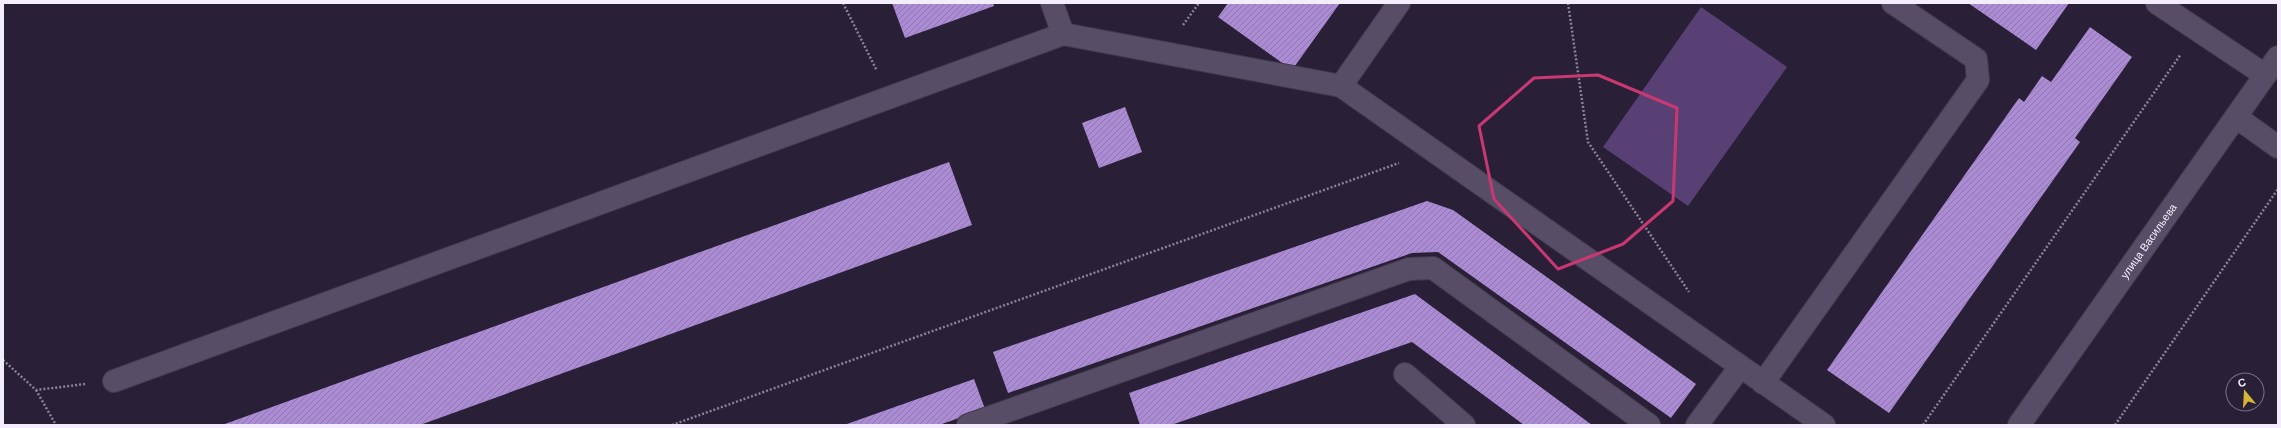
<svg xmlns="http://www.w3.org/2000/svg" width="2281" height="428" viewBox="0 0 2281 428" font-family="'DM Sans',sans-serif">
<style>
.green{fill:#584074}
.building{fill:url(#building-hatch)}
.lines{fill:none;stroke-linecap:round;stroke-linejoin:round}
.minor-casing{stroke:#443a4e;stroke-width:24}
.path{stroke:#8a8296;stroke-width:2.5;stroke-dasharray:2 2;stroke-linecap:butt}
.minor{stroke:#584d67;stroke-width:22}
.marked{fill:none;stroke:#c93873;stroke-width:3;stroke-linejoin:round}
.labels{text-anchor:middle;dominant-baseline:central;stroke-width:4;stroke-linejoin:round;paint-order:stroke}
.street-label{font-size:11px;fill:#f3edfd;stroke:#291f36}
</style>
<defs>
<pattern id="building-hatch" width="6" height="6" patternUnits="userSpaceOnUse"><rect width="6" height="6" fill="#ab8bd3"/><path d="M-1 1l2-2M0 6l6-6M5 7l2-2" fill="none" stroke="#8e77aa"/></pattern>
</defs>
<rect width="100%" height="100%" fill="#291f36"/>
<polygon class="green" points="1701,7 1787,67 1688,206 1603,147"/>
<g class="building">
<polygon points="892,3 993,3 994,6 905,38"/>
<polygon points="1228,3 1340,3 1292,70 1218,17"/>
<polygon points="1968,3 2069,3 2036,50"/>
<polygon points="2090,27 2132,57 2075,138 2080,142 1889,413 1827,370 2019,98 2024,102 2042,76 2051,82"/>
<polygon points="1125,107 1142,152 1099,168 1082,123"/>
<polygon points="949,162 972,225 420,425 222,425"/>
<polygon points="1427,201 1453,210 1696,384 1671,418 1438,252 1412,253 1008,393 993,352"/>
<polygon points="1415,294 1592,425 1524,425 1412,342 1171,425 1140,425 1129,393"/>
<polygon points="974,379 985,409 939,425 844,425"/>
</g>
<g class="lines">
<defs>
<g id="minor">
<polyline points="1052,3 1063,34 1341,86 1824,425"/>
<polyline points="2157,3 2265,75"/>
<polyline points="1341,86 1399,3"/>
<polyline points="2236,117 2278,147"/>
<polyline points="1405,374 1464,425"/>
<polyline points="114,381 1063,34"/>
<polyline points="1763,383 1978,80 1976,59 1893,3"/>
<polyline points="968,425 1409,269 1433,268 1649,425"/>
<polyline points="1697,425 1740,367"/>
<path id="s1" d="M 2019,425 L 2278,57"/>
</g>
</defs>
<use href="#minor" class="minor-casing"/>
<g class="path">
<polyline points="843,3 877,71"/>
<polyline points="1568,3 1588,142 1689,292"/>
<polyline points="1183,25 1199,3"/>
<polyline points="3,360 36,390 85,384"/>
<polyline points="36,390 56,425"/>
<polyline points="672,425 1399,163"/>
<polyline points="1923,425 2181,54"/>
<polyline points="2115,425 2278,189"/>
</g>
<use href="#minor" class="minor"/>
</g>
<path class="marked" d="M 1598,75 L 1677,108 L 1673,201 L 1623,244 L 1558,269 L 1494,199 L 1479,126 L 1534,78 Z"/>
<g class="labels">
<g class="street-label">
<text stroke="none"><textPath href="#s1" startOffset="225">улица Васильева</textPath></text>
</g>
</g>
<rect width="2281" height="428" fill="none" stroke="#f3edfd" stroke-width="8"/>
<g transform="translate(2245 392) rotate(342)"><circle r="19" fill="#291f36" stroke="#7a7186"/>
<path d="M0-3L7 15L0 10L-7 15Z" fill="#d5b534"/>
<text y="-6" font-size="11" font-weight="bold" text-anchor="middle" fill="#f3edfd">С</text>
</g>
</svg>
